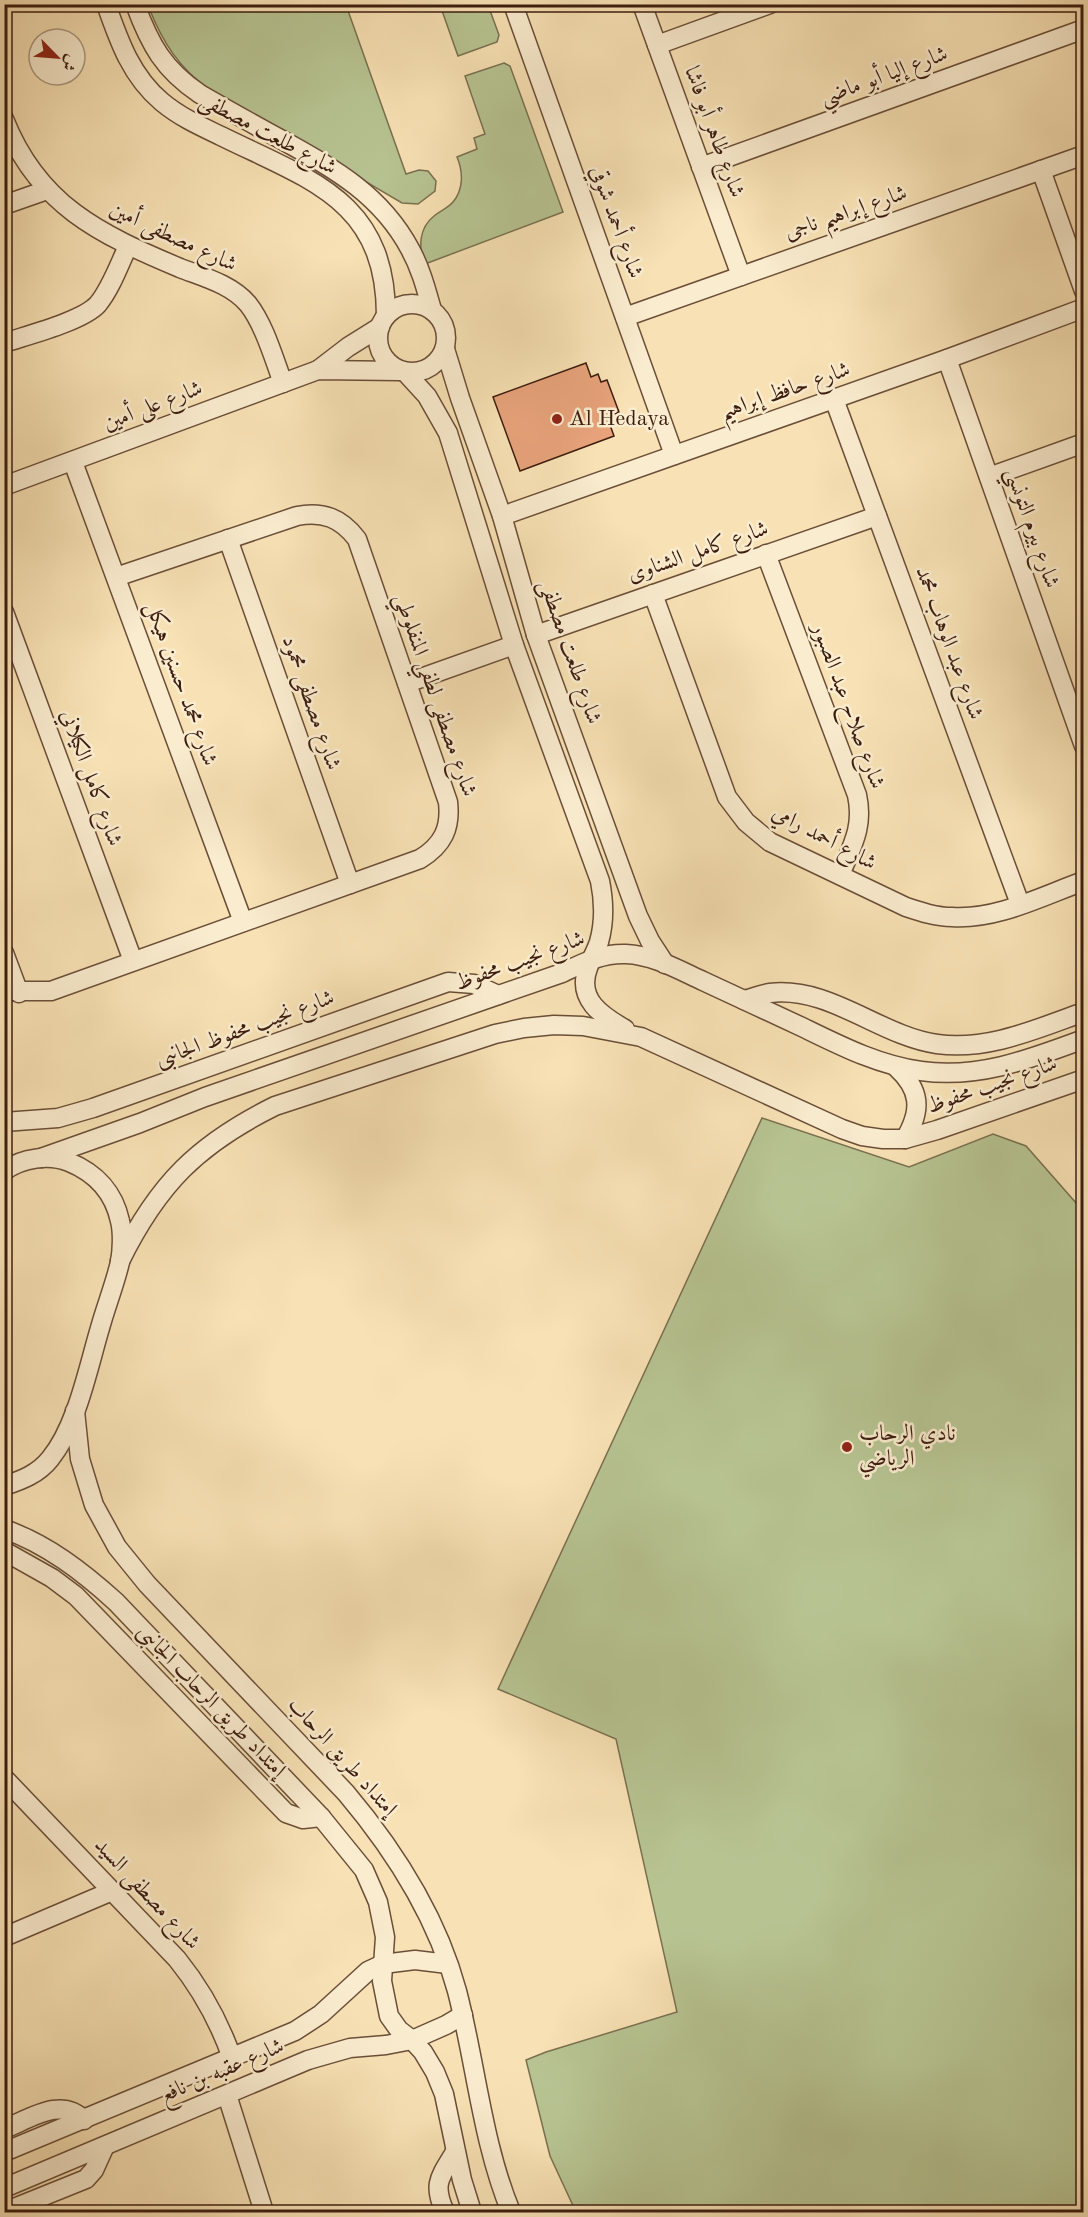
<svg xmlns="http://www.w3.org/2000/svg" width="1088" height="2217" viewBox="0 0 1088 2217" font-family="'Old Standard TT',Amiri,serif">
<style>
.green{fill:#b7c492;stroke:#7a7050;stroke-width:1.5}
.building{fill:#e8a37b;stroke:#3c1c0f;stroke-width:1.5}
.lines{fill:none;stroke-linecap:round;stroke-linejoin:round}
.minor-casing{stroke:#6b4e38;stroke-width:21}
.minor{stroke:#faeccf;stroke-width:18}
.poi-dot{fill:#8f2418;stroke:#faeccf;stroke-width:2}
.labels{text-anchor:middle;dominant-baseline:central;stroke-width:5;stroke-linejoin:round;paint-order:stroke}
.street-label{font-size:22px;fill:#3c1c0f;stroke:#faeccf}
.poi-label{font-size:22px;fill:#3c1c0f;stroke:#faeccf;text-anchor:start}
</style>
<rect width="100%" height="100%" fill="#f8e2b5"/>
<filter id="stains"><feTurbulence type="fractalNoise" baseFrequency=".00333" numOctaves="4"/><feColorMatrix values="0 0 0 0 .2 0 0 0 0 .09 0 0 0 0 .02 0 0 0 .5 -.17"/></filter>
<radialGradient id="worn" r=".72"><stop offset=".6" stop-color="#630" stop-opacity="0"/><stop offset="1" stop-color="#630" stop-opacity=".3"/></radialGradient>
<g class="green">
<path d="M 159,4 L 346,5 L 406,174 L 419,170 L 428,171 L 436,181 L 435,191 L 418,204 L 402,203 L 210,90 C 179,68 163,43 149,8 Z"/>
<polygon points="440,5 488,5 499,35 497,42 458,56"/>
<path d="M 504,63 L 510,66 L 563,212 L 425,264 C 418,247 419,228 434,216 C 440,211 448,208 453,202 C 464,189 463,171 457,157 L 477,149 L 474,138 L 485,134 L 465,76 Z"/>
<polygon points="762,1118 909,1167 993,1134 1026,1146 1077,1204 1083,1201 1083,2212 576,2212 550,2156 526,2060 546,2052 677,2012 616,1739 498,1689"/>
</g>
<polygon class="building" points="586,363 591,377 598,374 601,382 607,380 619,412 612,415 615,423 610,425 614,436 520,471 493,397"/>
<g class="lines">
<defs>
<g id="minor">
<path d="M 106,4 C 119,41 131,76 162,102 C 180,117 200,126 221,136 C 310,180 386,200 386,316"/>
<path d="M 135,4 C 150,45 164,70 200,94 C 228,110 256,126 284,141 C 336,170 381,195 410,249 C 421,269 426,289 432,310"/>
<polyline points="513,4 674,455"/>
<polyline points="642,4 741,276"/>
<polyline points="657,45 770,4"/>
<path d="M 4,119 C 38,205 99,234 180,268 C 203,277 231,284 248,304 C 264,324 274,359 283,383"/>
<polyline points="701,167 1084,29"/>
<polyline points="1041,170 1084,291"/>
<polyline points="4,205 47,190"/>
<circle cx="412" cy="338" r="34"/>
<polyline points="625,317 1084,155"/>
<path d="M 4,343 C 28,335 83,321 98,304 C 111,288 119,265 128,246"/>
<polyline points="445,349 460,398 502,516 536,635 638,916 650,941 665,964"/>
<polyline points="947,359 1084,746"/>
<polyline points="318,370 348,347 380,327"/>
<path d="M 405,372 L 427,396 L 448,433 L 514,645 L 600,881 C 604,901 605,921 599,942 C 596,951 591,959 588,968 C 576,999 602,1016 625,1029"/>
<polyline points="834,399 1020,904"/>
<polyline points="73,462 243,922"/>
<polyline points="989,477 1084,443"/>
<polyline points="4,486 318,370 400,371"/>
<polyline points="502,516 947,359 1084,308"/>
<polyline points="228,539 350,884"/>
<path d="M 766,554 L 857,795 C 864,827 852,846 840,875"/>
<path d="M 653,594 L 727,797 L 746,822 L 770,842 L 906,907 C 921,912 936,917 952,917 C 997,920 1042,896 1084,881"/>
<polyline points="4,612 133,961"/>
<polyline points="536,635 877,516"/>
<polyline points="407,683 514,645"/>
<polyline points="4,953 19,993"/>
<path d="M 4,991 L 51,991 L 420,859 C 443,845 451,828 448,802 L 357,539 C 341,518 323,511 297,516 L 116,577"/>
<path d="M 744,1000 C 752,998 762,994 770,993 C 830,986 880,1036 937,1044 C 988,1051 1036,1029 1084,1012"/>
<path d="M 896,1067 C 921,1090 922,1110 905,1139"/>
<polyline points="4,1122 58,1118 93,1108 448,982 474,984 498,995"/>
<path d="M 41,1158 L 140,1123 L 205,1097 L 562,973 C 583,963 602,953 626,954 C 653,955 679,970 703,981 C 736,996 769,1012 802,1027 C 841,1046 878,1065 921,1071 C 979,1079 1030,1059 1084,1039"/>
<path d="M 4,1171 C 22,1158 49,1154 69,1162 C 96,1173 114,1193 120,1221 C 123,1233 122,1251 120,1262 C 115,1284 106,1306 100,1328 C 88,1368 77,1426 50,1459 C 38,1474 22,1480 4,1486"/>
<path d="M 120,1261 C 158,1184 198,1144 275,1106 L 495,1034 L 524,1028 L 554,1025 L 583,1026 L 641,1037 L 842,1129 L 862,1136 L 883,1139 L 905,1139 L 937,1130 L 1084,1079"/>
<path d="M 75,1411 L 80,1459 L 94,1505 L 117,1547 L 147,1584 L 346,1793 C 395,1851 437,1917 457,1991 C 476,2064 482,2142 511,2212"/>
<path d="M 4,1529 C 47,1544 83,1572 116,1602 L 321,1817 L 364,1870 L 378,1902 L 385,1937 L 382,1981 L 389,2016 L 399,2030 L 412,2040 L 423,2052 L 435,2072 L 444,2094 L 462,2180 L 472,2212"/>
<polyline points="4,1551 52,1578 76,1596 286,1813 303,1819 321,1817"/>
<path d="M 4,1778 L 177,1959 C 202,1990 219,2021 232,2058"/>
<polyline points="4,1937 112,1891"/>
<polyline points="227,2095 264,2212"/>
<path d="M 4,2129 C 30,2119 61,2096 84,2120"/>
<polyline points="4,2152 295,2031 321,2014 368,1971 383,1964 415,1960 448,1964"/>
<polyline points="4,2188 308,2060 350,2048 386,2045 412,2040 446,2025 463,2015"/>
<polyline points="4,2212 86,2179 94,2170 104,2148"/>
<path d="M 445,2212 C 432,2184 440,2177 455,2152"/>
</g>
</defs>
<use href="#minor" class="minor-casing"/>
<use href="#minor" class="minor"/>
</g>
<g class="poi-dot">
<circle cx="557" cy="419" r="6"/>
<circle cx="847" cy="1447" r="6"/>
</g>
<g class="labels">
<g class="street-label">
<text transform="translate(884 76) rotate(-20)">شارع إليا أبو ماضي</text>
<text transform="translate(714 132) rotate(70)">شارع طاهر أبو فاشا</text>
<text transform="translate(268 134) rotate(28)">شارع طلعت مصطفى</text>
<text transform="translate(846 213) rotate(-19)">شارع إبراهيم ناجى</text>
<text transform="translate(616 222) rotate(70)">شارع أحمد شوقي</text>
<text transform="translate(173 237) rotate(25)">شارع مصطفى أمين</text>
<text transform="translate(785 391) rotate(-19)">شارع حافظ إبراهيم</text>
<text transform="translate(153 406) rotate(-21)">شارع على أمين</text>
<text transform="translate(1032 528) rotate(71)">شارع بيرم التونسي</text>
<text transform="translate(698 552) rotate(-19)">شارع كامل الشناوى</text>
<text transform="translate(949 643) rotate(70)">شارع عبد الوهاب محمد</text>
<text transform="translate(570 652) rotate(71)">شارع طلعت مصطفى</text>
<text transform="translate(181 684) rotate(70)">شارع محمد حسنين هيكل</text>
<text transform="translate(435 695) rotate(71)">شارع مصطفى لطفي المنفلوطي</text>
<text transform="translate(311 703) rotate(71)">شارع مصطفى محمود</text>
<text transform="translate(848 706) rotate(70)">شارع صلاح عبد الصبور</text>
<text transform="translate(91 778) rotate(70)">شارع كامل الكيلاني</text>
<text transform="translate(824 838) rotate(28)">شارع أحمد رامي</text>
<text transform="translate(520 961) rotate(-20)">شارع نجيب محفوظ</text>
<text transform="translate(245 1029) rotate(-20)">شارع نجيب محفوظ الجانبى</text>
<text transform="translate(992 1085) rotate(-19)">شارع نجيب محفوظ</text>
<text transform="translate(211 1701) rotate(46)">إمتداد طريق الرحاب الجانبى</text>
<text transform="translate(342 1757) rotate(48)">إمتداد طريق الرحاب</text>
<text transform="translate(147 1894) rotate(47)">شارع مصطفى السيد</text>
<text transform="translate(222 2071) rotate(-23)">شارع عقبه بن نافع</text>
</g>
<g class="poi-label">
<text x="569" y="419">Al Hedaya</text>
<text x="859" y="1434">نادي الرحاب<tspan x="859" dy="25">الرياضي</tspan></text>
</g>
</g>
<rect width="1088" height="2217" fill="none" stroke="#f8e2b5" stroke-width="24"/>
<rect x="6" y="6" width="1076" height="2205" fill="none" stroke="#3c1c0f" stroke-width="3"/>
<rect x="12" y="12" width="1064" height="2193" fill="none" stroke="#3c1c0f" stroke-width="1.5"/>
<g transform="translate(57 57) rotate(115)"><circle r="28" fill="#faeccf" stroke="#ae9982" stroke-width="1.5"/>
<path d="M0-4.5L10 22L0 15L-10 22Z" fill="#8f2418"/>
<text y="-9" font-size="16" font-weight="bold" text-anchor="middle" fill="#3c1c0f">ش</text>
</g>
<rect width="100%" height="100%" filter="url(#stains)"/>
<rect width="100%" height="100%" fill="url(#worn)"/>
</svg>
